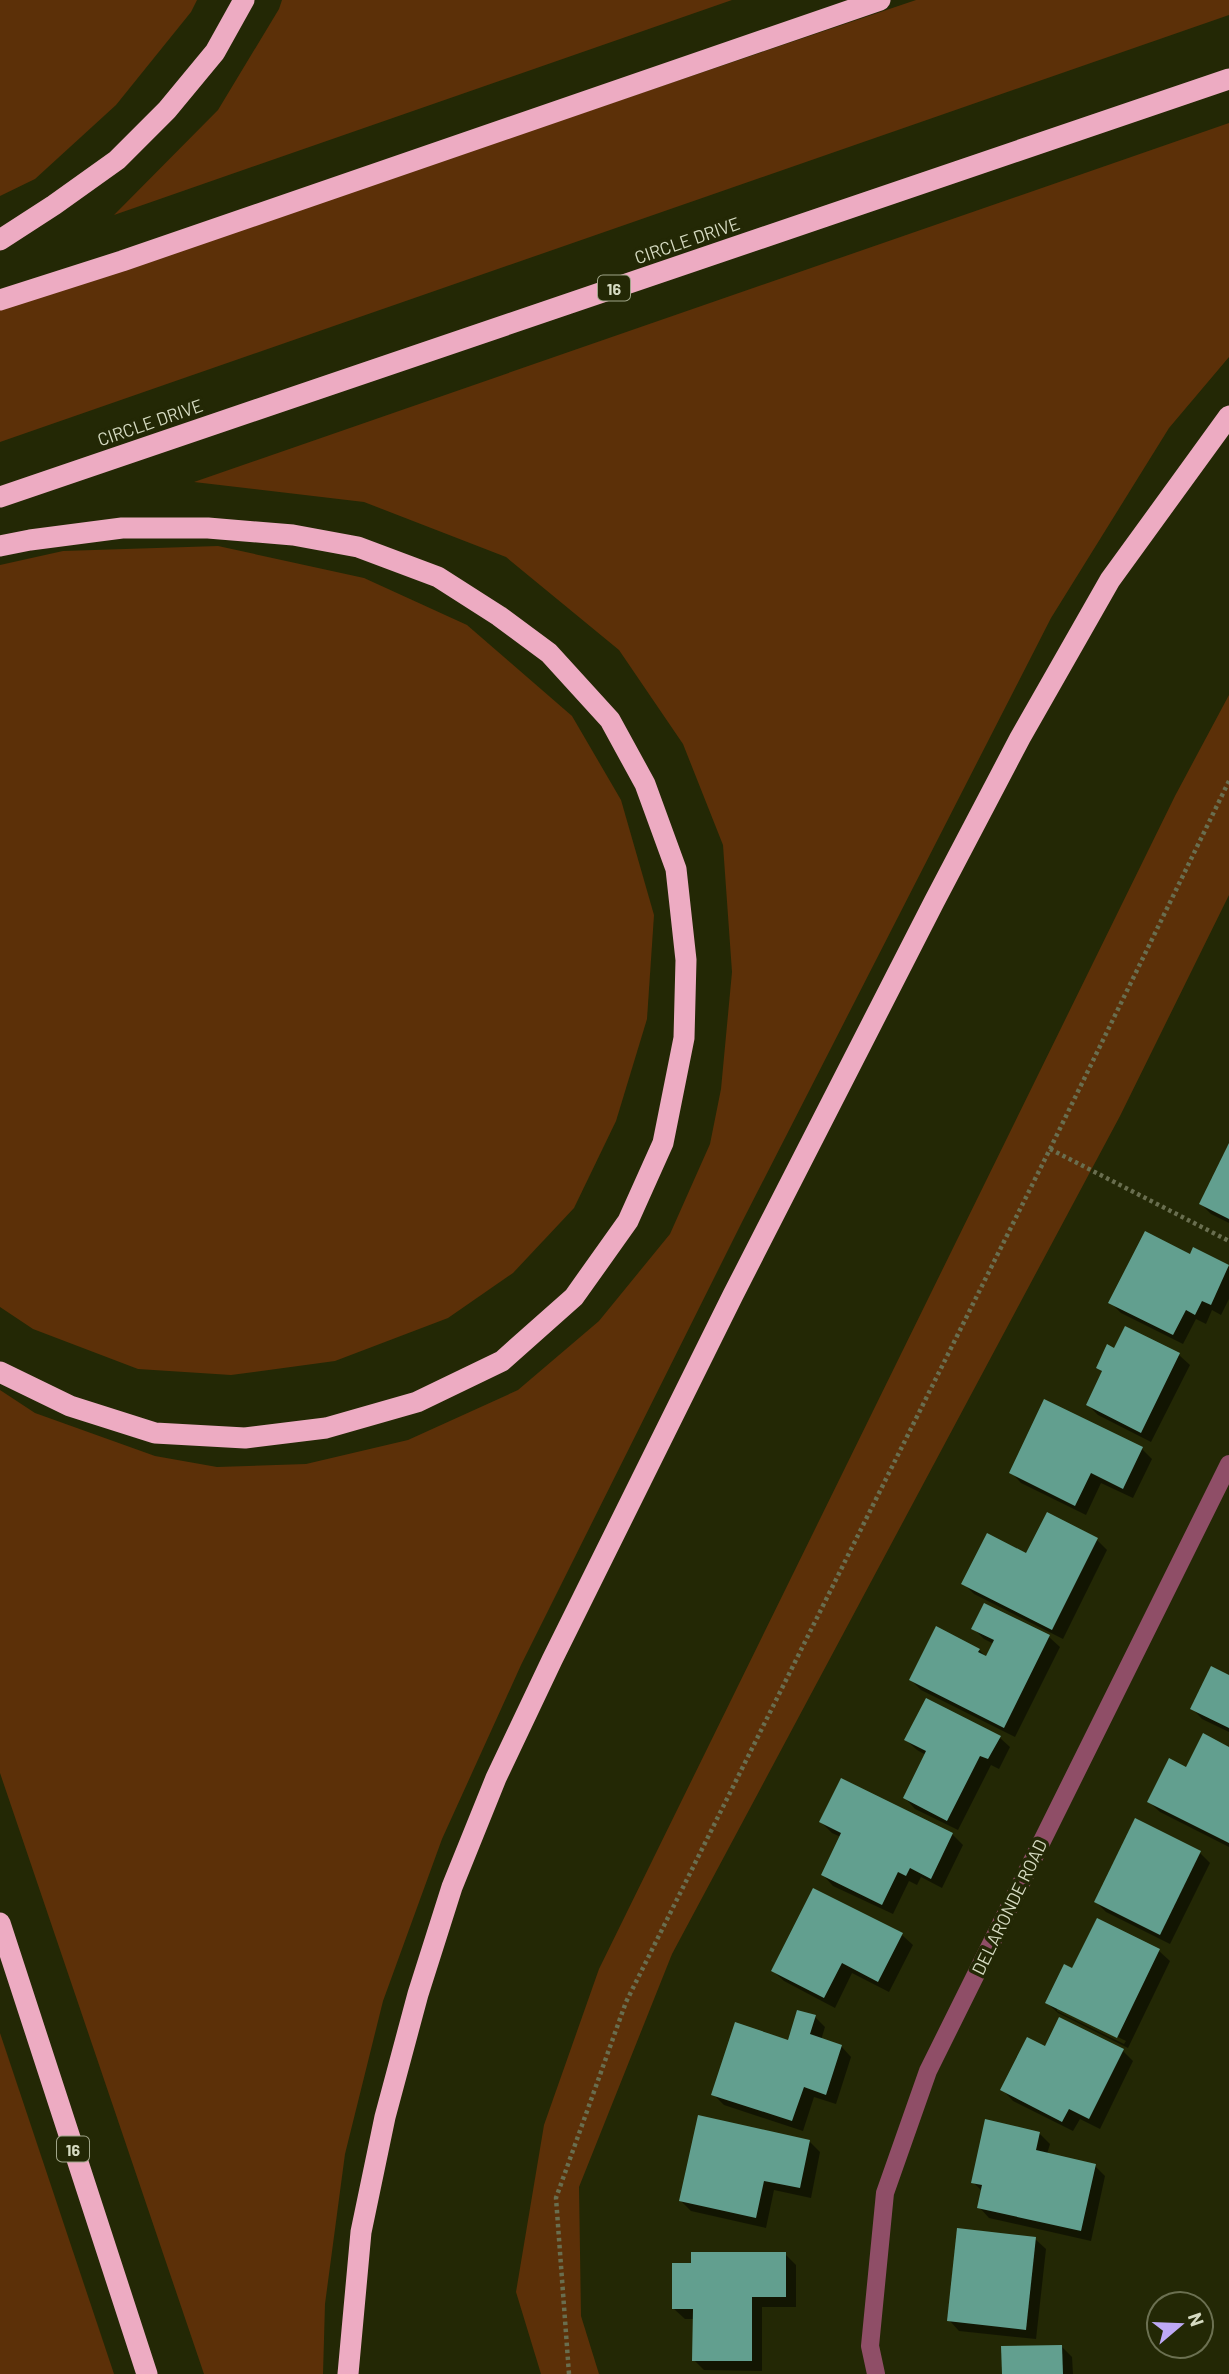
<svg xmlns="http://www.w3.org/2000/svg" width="1229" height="2374" viewBox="0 0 1229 2374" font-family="Barlow,sans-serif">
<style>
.green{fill:#5c3008}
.shadow{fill:#0007;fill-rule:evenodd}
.building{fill:#629f8f}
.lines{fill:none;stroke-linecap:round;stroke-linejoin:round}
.path{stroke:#696e4f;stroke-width:4.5;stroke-dasharray:3.5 3.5;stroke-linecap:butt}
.minor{stroke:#8f4e67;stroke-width:18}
.motorway{stroke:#edabc2;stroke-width:21}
.labels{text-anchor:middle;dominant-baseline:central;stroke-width:7;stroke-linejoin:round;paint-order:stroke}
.shield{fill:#232805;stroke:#a0a589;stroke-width:2}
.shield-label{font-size:16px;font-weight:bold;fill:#d6dbc2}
.street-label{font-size:18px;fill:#d6dbc2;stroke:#232805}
</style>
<rect width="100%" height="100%" fill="#232805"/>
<g class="green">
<polygon points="0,0 197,0 191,12 116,105 35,179 0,196"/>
<polygon points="282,0 732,0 114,215 218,110 279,9"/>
<polygon points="916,0 1229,0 1229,15 0,442 0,310"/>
<polygon points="1229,123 1229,357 1169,428 1051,618 742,1222 521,1665 442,1839 383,2001 345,2154 325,2304 323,2374 204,2374 0,1773 0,1390 35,1413 155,1456 217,1467 306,1464 408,1440 518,1390 599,1321 670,1234 710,1144 721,1089 732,972 723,845 683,744 619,650 506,557 364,502 194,482"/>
<polygon points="218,546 364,578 467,625 572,716 621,800 654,915 647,1019 616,1121 574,1208 513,1273 448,1318 335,1361 231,1375 138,1369 33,1329 0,1307 0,565 63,551"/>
<polygon points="1229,695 1229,895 1120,1116 672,1954 579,2187 581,2316 599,2374 541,2374 516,2292 544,2125 599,1969 1175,796"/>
<polygon points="0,2033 114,2374 0,2374"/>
</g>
<g class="shadow">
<polygon points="1229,1147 1229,1223 1211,1214 1201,1204"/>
<polygon points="1194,1250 1229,1267 1229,1299 1221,1315 1212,1310 1206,1324 1196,1319 1183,1344 1121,1313 1111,1303 1190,1256"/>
<polygon points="1125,1328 1179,1355 1190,1365 1151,1442 1098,1415 1088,1405 1103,1373 1098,1367 1114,1350"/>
<polygon points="1142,1449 1152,1459 1133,1498 1101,1483 1086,1515 1021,1483 1011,1472"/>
<polygon points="1097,1540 1107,1550 1063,1639 974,1594 964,1584 1027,1555"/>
<polygon points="973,1628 1049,1637 1060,1647 1015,1737 921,1690 911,1680 979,1650 987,1658 994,1644 984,1639"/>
<polygon points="1229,1677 1229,1732 1202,1719 1192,1708"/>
<polygon points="999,1737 1010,1747 999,1769 991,1765 958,1830 915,1809 905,1798 926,1755 917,1750 906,1740"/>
<polygon points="1229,1749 1229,1847 1160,1812 1149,1802 1187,1769"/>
<polygon points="842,1780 952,1834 963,1845 942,1888 921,1877 917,1885 909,1881 893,1914 833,1886 823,1875 841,1837 832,1833 821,1822"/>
<polygon points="1200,1853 1210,1863 1170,1944 1106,1912 1096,1902"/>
<polygon points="813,1890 902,1935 913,1945 889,1992 852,1973 835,2008 784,1981 773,1971"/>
<path d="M 1097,1921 L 1159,1951 L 1170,1961 L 1128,2048 L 1058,2013 L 1047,2003 L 1073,1971 ZM 1057,2007 L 1126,2041 L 1124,2044 L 1057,2011 Z"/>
<polygon points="815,2017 825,2027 821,2040 841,2046 851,2057 836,2104 814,2097 803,2131 724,2105 713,2094 789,2042"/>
<polygon points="1045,2048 1123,2051 1133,2061 1100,2129 1080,2119 1073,2131 1013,2101 1003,2090"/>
<polygon points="1039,2133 1050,2144 1047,2154 1095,2166 1105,2176 1091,2241 989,2218 979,2207 982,2191 973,2182"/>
<polygon points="810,2142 820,2152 811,2198 774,2190 766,2228 691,2211 681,2201"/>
<polygon points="1035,2239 1046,2249 1036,2339 959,2331 949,2320"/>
<polygon points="785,2254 796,2265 796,2307 762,2307 762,2371 704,2370 694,2360 694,2319 685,2319 674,2309"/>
<polygon points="1062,2347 1072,2357 1073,2374 1004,2374"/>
</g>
<g class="building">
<polygon points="1229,1143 1229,1219 1199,1204"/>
<polygon points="1145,1231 1190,1254 1193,1247 1229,1265 1211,1305 1202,1301 1195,1315 1186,1310 1173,1335 1108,1303"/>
<polygon points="1125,1326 1180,1353 1141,1433 1086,1405 1102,1371 1096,1368 1107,1344 1114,1348"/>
<polygon points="1044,1399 1143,1447 1123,1489 1091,1473 1075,1506 1009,1473"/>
<polygon points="1047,1512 1098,1538 1052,1630 961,1584 987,1533 1026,1553"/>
<polygon points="984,1603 1050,1635 1004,1728 909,1680 936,1626 980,1649 978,1652 986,1656 994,1640 971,1629"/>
<polygon points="1211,1666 1229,1675 1229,1728 1190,1709"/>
<polygon points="926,1698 1001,1736 988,1759 980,1756 947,1821 903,1798 926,1751 904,1740"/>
<polygon points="1203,1733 1229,1747 1229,1843 1147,1802 1169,1758 1186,1767"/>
<polygon points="841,1778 953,1833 931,1879 910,1868 906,1876 898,1872 882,1905 821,1875 841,1833 819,1822"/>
<polygon points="1135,1818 1201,1851 1160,1935 1094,1902"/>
<polygon points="813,1888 903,1933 878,1982 842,1963 824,1998 771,1971"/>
<polygon points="1097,1918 1160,1949 1117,2038 1045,2003 1064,1964 1072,1968"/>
<polygon points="797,2010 816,2015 810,2034 842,2045 826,2095 804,2087 792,2121 711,2095 735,2022 788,2040"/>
<polygon points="1059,2017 1124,2049 1089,2119 1069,2109 1062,2122 1000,2090 1027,2037 1045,2046"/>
<polygon points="698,2115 810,2140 800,2188 764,2181 756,2218 679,2201"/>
<polygon points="985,2119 1040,2132 1036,2150 1096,2164 1081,2231 977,2208 982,2185 971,2183"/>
<polygon points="957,2228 1036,2237 1026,2330 947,2321"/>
<polygon points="691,2252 786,2252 786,2297 752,2297 752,2361 692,2361 693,2309 672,2309 672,2263 691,2263"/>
<polygon points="1062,2345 1063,2374 1002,2374 1001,2346"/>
</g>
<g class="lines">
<g class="path">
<polyline points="1050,1149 1229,1241"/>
<polyline points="569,2374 556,2198 626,2002 1050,1149 1229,781"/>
</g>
<polyline class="minor" points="876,2374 870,2346 885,2193 928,2071 1229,1464"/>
<g class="motorway">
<polyline points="0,240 54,205 117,160 167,110 215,52 244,0"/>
<polyline points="0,300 122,261 880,0"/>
<polyline points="0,497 1229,79"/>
<polyline points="0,546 30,540 122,528 208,528 293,535 358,547 438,577 499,616 549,653 610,720 645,784 676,869 686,960 684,1038 663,1143 628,1221 574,1297 502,1361 417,1402 326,1428 245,1438 155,1433 70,1406 0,1372"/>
<polyline points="0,1923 147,2374"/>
<polyline points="348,2374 361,2232 385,2117 418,1994 452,1887 496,1778 552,1660 733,1295 934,902 1020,738 1110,580 1229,416"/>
</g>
</g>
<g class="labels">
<g class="shield">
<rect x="598" y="275.5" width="32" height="25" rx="5"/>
<rect x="57" y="2136.5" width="32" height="25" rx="5"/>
</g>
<g class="shield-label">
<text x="614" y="288">16</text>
<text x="73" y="2149">16</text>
</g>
<g class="street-label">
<text transform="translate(687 240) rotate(-19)">CIRCLE DRIVE</text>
<text transform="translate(150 422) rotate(-19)">CIRCLE DRIVE</text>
<text transform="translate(1009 1907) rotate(-64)">DELARONDE ROAD</text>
</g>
</g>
<g transform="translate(1180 2325) rotate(71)"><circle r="33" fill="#232805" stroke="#6b7051" stroke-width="2"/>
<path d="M0-5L12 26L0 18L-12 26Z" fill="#bea9f5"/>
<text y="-10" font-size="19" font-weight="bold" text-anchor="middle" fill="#d6dbc2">N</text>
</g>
</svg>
